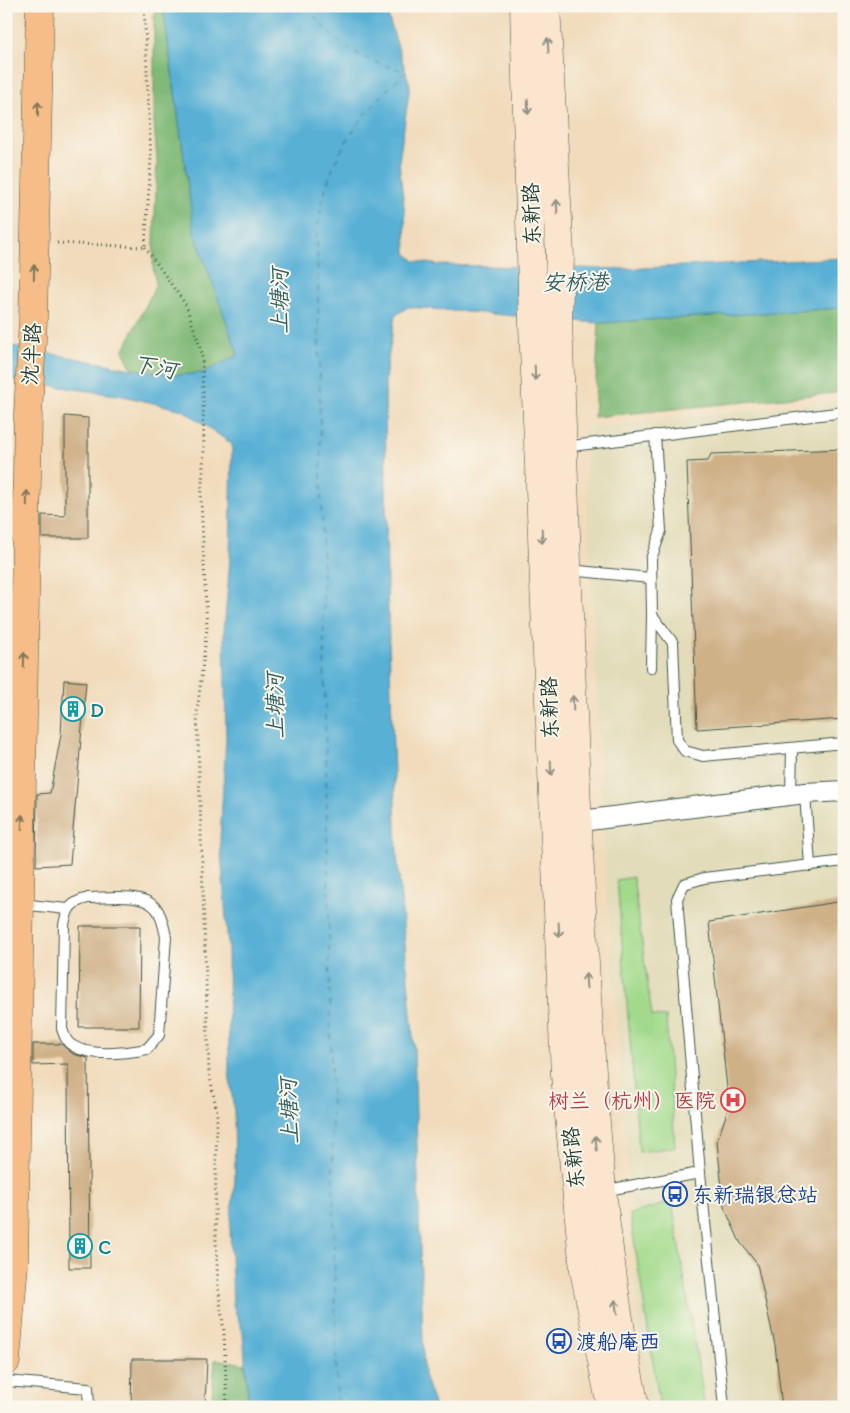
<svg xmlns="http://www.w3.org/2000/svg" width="850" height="1413" viewBox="0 0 850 1413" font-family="Itim,'LXGW WenKai TC',sans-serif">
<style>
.built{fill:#e2dcba}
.green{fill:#a2da8c;stroke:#608c60}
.forest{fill:#81ba78;stroke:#507c56}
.water{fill:#59b0d5;stroke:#3c7684}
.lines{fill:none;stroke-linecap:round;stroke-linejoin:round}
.ferry{stroke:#306064;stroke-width:1;stroke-dasharray:6 5;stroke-linecap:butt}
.building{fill:#cfb188}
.service-casing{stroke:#3e5548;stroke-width:12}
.minor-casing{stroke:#3e5548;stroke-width:22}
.secondary-casing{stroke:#3e5548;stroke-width:29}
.primary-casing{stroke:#3e5548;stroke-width:29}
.path{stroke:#3e5548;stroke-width:3;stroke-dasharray:1 4;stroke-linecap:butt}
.service{stroke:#fff;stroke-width:10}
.minor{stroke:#fff;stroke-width:20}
.secondary{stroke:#fce5cf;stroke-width:28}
.primary{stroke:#f7bd88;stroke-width:28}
.oneway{stroke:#8e9182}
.oneway2{stroke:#80775a}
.labels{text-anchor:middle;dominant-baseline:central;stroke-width:4;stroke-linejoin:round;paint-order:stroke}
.street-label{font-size:21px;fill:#1f3d34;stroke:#fbf7ec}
.culture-label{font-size:21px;fill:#0d838f;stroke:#fbf7ec;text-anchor:start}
.health-label{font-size:21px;fill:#be3a42;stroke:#fbf7ec;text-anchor:end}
.transit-label{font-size:21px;fill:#164399;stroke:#fbf7ec;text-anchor:start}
.water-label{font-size:22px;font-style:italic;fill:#306064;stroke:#fbf7ec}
</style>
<rect width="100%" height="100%" fill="#fbf7ec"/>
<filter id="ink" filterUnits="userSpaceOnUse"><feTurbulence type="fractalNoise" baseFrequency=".02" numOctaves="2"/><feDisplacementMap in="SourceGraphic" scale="10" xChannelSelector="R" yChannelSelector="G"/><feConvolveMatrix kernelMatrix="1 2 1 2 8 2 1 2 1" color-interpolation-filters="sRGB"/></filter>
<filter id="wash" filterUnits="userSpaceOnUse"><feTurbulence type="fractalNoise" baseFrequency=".0096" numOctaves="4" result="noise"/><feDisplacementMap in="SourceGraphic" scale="20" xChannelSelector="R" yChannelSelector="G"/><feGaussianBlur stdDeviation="1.12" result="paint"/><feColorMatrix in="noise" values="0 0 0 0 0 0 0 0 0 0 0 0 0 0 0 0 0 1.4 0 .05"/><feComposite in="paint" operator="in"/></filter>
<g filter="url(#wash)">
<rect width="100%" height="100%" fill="#f1dbbc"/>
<polygon class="built" points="844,400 844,1407 648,1407 644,1390 604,845 584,429"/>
<g class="green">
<polygon points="633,877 652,1016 666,1017 675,1147 639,1152 617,880"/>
<polygon points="672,1202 705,1407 660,1407 630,1214"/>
</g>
<g class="forest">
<polygon points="101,6 163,6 194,231 239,355 203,373 177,375 132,369 123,351 156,285 153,267 157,161 154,122 154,8 102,10"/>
<polygon points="844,308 844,392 594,417 599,323"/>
<polygon points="215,1359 245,1364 249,1407 211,1407"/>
</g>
<polygon class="water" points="163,6 385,6 410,85 399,162 405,215 406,253 415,261 439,265 623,269 844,258 844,308 599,323 408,307 395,316 385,379 387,586 397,854 414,1048 424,1375 435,1407 249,1407 243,1332 233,1305 230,1228 235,1179 234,1111 229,1071 228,945 220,839 226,738 224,632 230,558 232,444 183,410 123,396 6,379 6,345 132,369 177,375 203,373 238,355 194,231"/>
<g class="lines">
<path class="ferry" d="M 309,6 C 328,43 367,63 406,71 C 353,123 325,160 317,235 L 337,1407"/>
</g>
<g id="blocks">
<g class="building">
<polygon points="65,416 88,418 88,538 42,538 42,515 65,516"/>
<polygon points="844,449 844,719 697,729 687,462 708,461 711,454"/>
<polygon points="6,515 11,515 10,537 6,537"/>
<polygon points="64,680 86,682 70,864 36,866 37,794 50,793 61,735"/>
<polygon points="844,901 844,1407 782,1407 775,1345 757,1264 740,1242 724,1207 717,1142 729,1106 709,922"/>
<polygon points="80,926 140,926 139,1027 79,1027"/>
<polygon points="33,1044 61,1044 73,1054 88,1058 90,1268 69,1268 68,1064 33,1065"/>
<polygon points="132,1359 207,1359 205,1407 131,1407"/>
</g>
</g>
</g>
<g filter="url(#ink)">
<use href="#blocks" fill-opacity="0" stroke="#3e5548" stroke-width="1"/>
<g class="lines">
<defs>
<g id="service">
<polyline points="655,435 661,531 651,559 652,615 673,643 677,740 685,751 703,756 844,743"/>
<polyline points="564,447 844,412"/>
<polyline points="569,570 650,578"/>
<polyline points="651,668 652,615"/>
<polyline points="805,793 810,866"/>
<polyline points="791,795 792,748"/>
<path d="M 88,898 C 108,898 141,892 156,908 C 162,915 164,928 166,937 L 159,1035 L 147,1049 C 126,1053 87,1058 69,1043 C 65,1039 64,1034 62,1029 L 64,925 C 67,908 71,902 88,898 Z"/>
<polyline points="20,904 67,909"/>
<polyline points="602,1191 700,1173"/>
<polyline points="6,1381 88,1388 89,1407"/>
<polyline points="724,1407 700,1173 677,899 684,884 704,878 844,861"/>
</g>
<polyline id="minor" points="565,823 805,793 844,791"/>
<g id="secondary">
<polyline points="524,6 533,325 565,1075 584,1270 611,1407"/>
<path d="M 546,6 L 560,256 L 558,322 C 566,524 572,727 583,929 C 592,1089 602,1249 635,1407"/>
</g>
<polyline id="primary" points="6,1361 14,1264 28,414 33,320 40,6"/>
</defs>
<use href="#service" class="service-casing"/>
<use href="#minor" class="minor-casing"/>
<use href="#secondary" class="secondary-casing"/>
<use href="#primary" class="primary-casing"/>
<g class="path">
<polyline points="57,243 145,247 151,158 144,6"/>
<polyline points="145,247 186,305 202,353 204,450 201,500 207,628 197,713 209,1072 217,1112 215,1216 218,1286 224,1332 227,1407"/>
</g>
<use href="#service" class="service"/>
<use href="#minor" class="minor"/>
<use href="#secondary" class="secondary"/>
<use href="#primary" class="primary"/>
</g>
<defs><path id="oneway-shaft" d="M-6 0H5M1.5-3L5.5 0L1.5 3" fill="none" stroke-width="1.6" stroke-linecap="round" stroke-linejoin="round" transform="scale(1.25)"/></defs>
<g class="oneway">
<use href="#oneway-shaft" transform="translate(548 45) rotate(-93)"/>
<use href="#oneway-shaft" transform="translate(528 107) rotate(88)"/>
<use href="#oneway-shaft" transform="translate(557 207) rotate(-93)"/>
<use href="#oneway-shaft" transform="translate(535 373) rotate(88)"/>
<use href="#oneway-shaft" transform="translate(542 536) rotate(88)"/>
<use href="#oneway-shaft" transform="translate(573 703) rotate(-92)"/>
<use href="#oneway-shaft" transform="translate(551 768) rotate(88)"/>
<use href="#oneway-shaft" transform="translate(559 930) rotate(87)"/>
<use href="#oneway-shaft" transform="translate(586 981) rotate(-93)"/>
<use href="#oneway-shaft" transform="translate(596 1143) rotate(-96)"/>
<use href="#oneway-shaft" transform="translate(616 1307) rotate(-97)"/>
</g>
<g class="oneway2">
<use href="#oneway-shaft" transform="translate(38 109) rotate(-89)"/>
<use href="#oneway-shaft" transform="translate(34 272) rotate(-89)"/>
<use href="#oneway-shaft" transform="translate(27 498) rotate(-89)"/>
<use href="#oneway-shaft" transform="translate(24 660) rotate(-89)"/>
<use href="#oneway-shaft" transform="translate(22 822) rotate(-89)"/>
</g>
</g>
<defs>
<symbol id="building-ring" viewBox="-11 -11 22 22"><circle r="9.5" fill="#fbf7ec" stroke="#0f9aa8" stroke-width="1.5"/><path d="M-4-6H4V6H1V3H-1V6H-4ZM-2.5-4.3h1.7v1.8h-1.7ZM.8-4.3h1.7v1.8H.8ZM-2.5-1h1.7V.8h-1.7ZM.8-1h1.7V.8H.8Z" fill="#0f9aa8"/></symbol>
<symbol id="hospital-ring" viewBox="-11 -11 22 22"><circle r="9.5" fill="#fbf7ec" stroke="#e0444e" stroke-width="1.5"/><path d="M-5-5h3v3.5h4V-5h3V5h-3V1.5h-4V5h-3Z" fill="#e0444e"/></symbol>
<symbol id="bus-ring" viewBox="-11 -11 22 22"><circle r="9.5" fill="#fbf7ec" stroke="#1a4fb4" stroke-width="1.5"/><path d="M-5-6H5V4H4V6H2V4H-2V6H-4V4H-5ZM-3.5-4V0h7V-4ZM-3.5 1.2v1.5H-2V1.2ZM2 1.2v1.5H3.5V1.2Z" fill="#1a4fb4"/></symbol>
</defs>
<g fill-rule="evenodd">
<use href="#building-ring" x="59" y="695" width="28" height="28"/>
<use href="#hospital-ring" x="719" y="1086" width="28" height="28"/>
<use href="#bus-ring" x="661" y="1180" width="28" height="28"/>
<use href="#building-ring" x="66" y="1232" width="28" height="28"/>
<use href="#bus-ring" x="545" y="1327" width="28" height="28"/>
</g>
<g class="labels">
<g class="street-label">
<text transform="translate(531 214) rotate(-92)">东新路</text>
<text transform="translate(31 354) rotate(-87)">沈半路</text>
<text transform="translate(549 708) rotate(-92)">东新路</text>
<text transform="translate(573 1158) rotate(-96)">东新路</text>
</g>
<g class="culture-label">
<text x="90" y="709">D</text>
<text x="98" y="1246">C</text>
</g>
<g class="health-label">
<text x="716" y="1100">树兰（杭州）医院</text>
</g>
<g class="transit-label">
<text x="692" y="1194">东新瑞银总站</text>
<text x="576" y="1341">渡船庵西</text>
</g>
<g class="water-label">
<text transform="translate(575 282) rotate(-1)">安桥港</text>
<text transform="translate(279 301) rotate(-90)">上塘河</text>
<text transform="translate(155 367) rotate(10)">下河</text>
<text transform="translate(275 706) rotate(-91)">上塘河</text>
<text transform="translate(289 1111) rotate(-92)">上塘河</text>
</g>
</g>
<rect width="850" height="1413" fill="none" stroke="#fbf7ec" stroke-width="25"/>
</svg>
